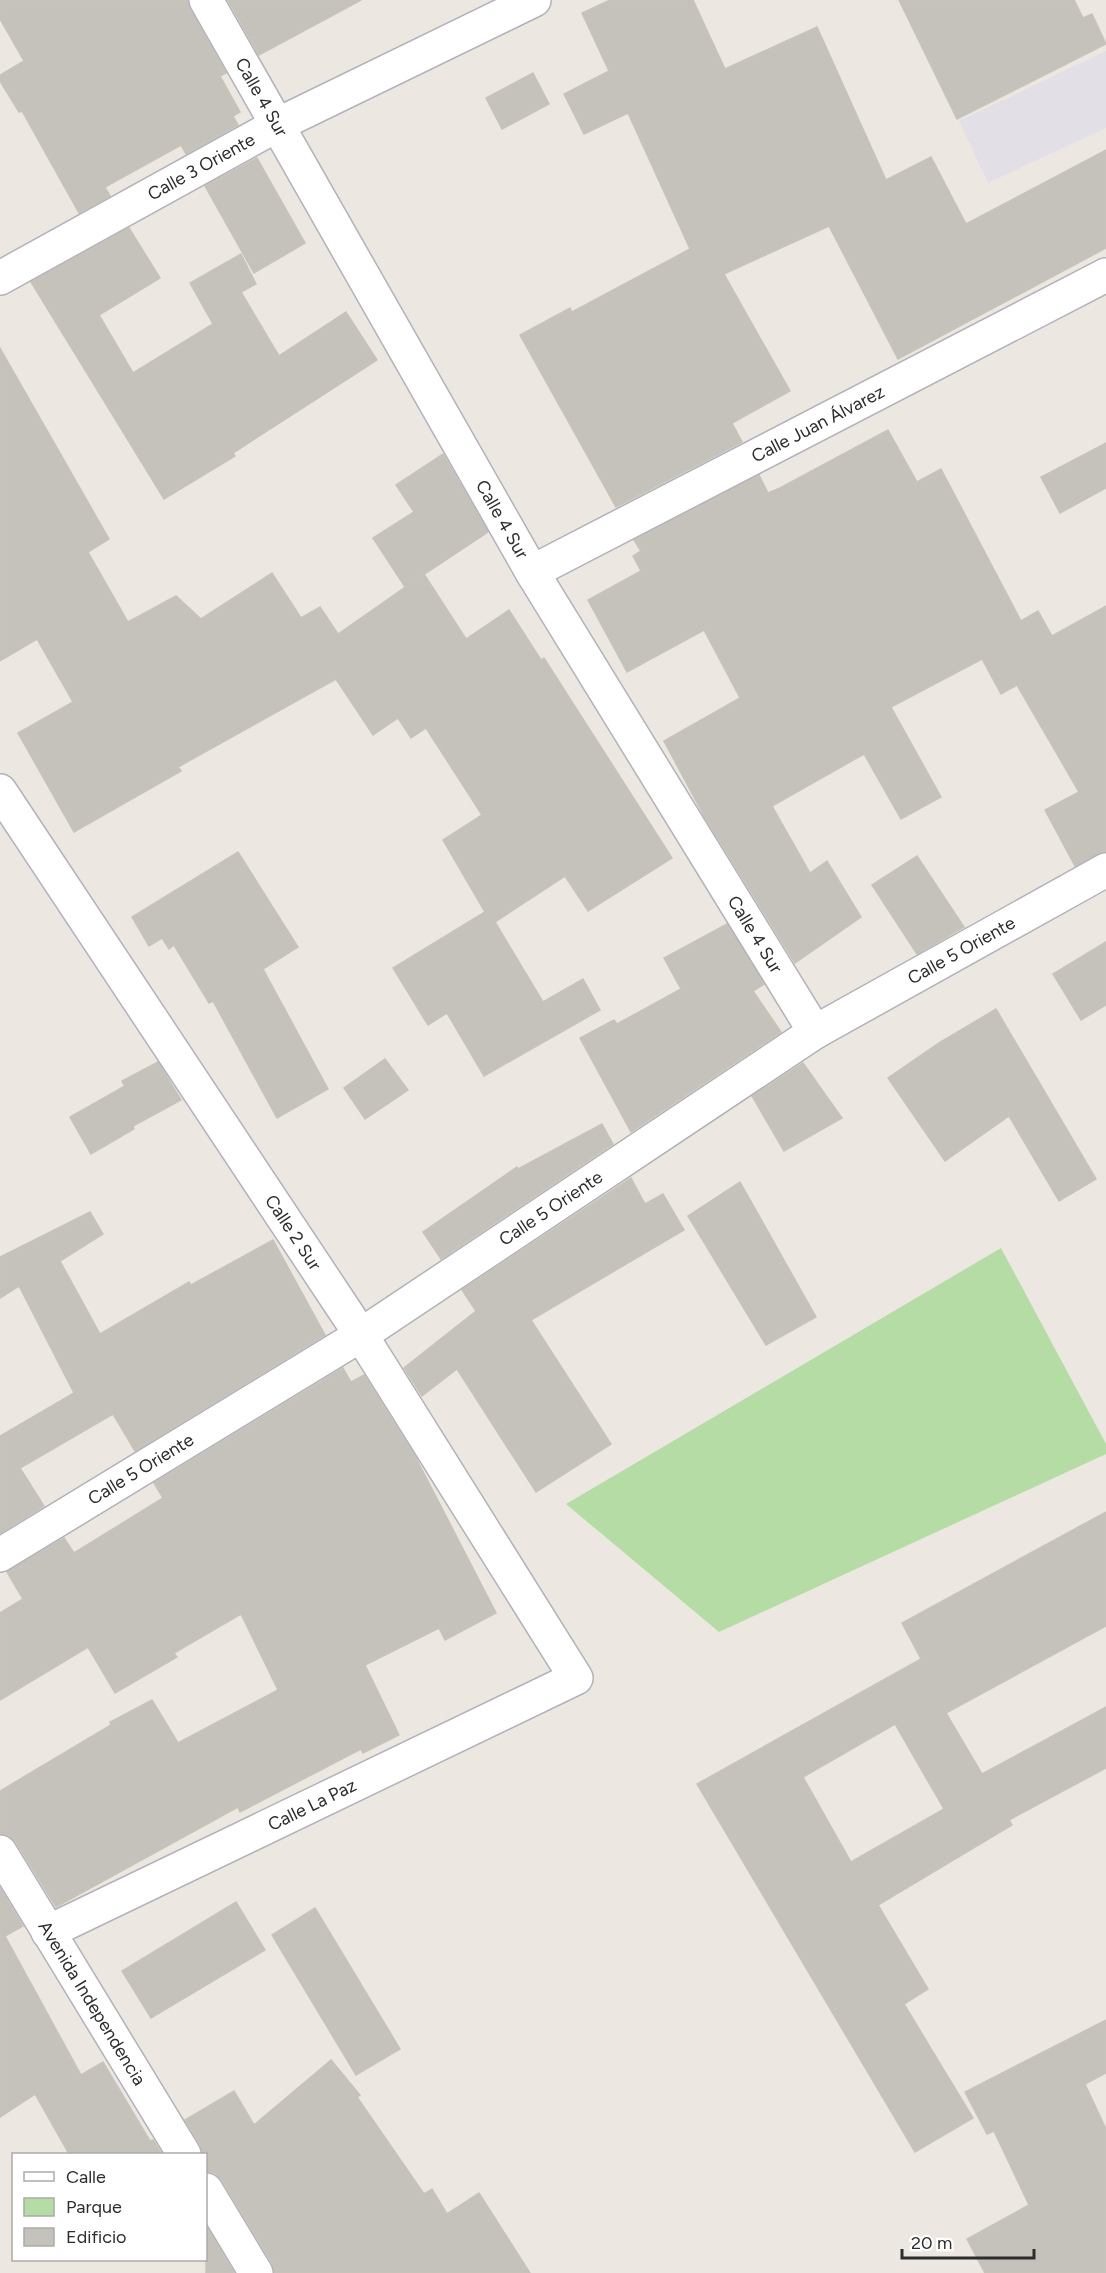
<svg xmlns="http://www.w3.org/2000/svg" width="1106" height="2273" viewBox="0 0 1106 2273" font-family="Figtree,sans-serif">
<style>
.industrial{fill:#e2e0e6}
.green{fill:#b5dca4}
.building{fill:#c5c2bc;stroke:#c8c3ba;stroke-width:1.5;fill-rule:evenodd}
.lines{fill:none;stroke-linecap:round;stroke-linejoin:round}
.minor-casing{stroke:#b1b2bb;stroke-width:36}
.secondary-casing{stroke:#b1b2bb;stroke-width:36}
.minor{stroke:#fff;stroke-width:33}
.secondary{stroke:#fff;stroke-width:33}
.labels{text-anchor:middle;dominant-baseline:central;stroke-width:6;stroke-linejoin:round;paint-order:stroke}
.street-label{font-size:18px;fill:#2d2d2d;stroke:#fff}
</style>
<rect width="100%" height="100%" fill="#ece8e1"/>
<polygon class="industrial" points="1106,51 1106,128 988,183 959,121"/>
<polygon class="green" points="1001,1248 1106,1444 1106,1454 719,1632 566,1504"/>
<g class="building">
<polygon points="0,0 187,0 190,9 226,73 220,76 240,112 233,116 238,125 186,154 181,145 105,187 110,196 79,213 22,111 19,112 0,81 0,75 24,61 0,19"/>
<polygon points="228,0 361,0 259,55"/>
<polygon points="610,0 693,0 725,69 817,27 886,180 931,157 966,224 1106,150 1106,248 898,359 829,226 724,274 790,391 732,423 742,442 616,507 520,335 570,308 572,312 690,249 628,113 584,134 564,94 609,71 582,13"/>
<polygon points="899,0 1074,0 1083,18 1092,14 1106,44 957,119"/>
<polygon points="533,73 549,104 502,129 486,98"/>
<polygon points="257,158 305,243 254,273 205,186"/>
<polygon points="129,228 160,278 99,315 133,373 213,324 190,283 241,254 256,284 241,292 279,356 346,312 377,360 233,453 235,456 164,499 31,282"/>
<polygon points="0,348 109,539 88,552 128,622 176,596 201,619 272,573 301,618 320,607 338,634 424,574 466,639 509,610 541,660 544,658 672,858 588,911 565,876 495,922 543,1002 583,979 600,1010 484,1076 447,1013 428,1025 393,968 485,912 443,840 482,815 426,728 411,738 398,718 373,735 336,679 178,767 181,771 74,832 18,733 73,702 37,639 0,661"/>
<polygon points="888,430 917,482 941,469 1021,621 1038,611 1052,636 1106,606 1106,851 1075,866 1045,810 1079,792 1017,685 1001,694 982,659 891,707 941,797 901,819 864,754 772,806 810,873 827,861 861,917 795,963 704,816 664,741 740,698 704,630 627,672 588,600 641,571 633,556 641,551 634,540 759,475 768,493 780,488"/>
<polygon points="1106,443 1106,488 1060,513 1041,477"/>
<polygon points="443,454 488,532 405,587 373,538 414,512 396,485"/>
<polygon points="238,852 298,947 263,969 328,1089 277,1118 213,1001 209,1003 174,945 169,949 162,938 149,946 132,917"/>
<polygon points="917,856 964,927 917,954 872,885"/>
<polygon points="727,924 764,984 753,991 781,1032 631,1132 580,1038 614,1020 617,1024 681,989 664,958"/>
<polygon points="1106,942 1106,1005 1081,1020 1053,974"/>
<polygon points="996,1009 1096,1179 1059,1201 1009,1116 945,1161 888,1078 939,1043"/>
<polygon points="385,1059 408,1090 365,1119 344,1088"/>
<polygon points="158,1062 181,1100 133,1126 134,1129 91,1154 70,1117 125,1086 122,1081"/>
<polygon points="803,1063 842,1118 784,1151 752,1096"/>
<polygon points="602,1124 613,1144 441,1259 423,1232 517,1167 518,1169"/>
<polygon points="631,1178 645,1204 663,1194 684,1230 531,1320 611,1444 536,1492 457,1369 422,1396 404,1368 476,1311 462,1290"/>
<polygon points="740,1182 816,1317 766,1345 688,1216"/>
<polygon points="90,1212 103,1234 60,1261 100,1334 189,1282 191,1285 273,1240 325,1335 135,1451 113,1414 20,1468 44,1506 0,1533 0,1436 74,1393 19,1286 0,1298 0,1257"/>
<polygon points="343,1368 351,1382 364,1375 415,1456 496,1613 445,1640 439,1628 365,1665 399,1735 363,1753 361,1749 240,1812 238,1807 56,1907 16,1842 9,1836 0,1833 0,1791 111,1725 110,1722 152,1700 178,1743 278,1690 241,1614 174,1653 177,1657 115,1693 88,1647 0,1700 0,1613 23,1599 7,1572 64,1538 74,1553 163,1498 154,1483"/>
<path d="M 1106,1512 L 1106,1626 L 946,1713 L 982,1774 L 1106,1707 L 1106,1768 L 1009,1820 L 1012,1825 L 878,1905 L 928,1989 L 904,2004 L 973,2118 L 915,2152 L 697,1784 L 921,1659 L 902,1623 ZM 895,1724 L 944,1809 L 851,1862 L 803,1777 Z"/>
<polygon points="0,1888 23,1926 5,1936 81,2075 103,2062 150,2141 153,2140 162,2154 69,2154 35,2094 0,2117"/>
<polygon points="236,1902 265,1950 151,2018 122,1971"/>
<polygon points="315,1908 400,2049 356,2075 272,1935"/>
<polygon points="1106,2020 1106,2073 1085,2084 1106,2129 1106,2273 985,2273 967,2239 1029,2205 994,2131 987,2134 965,2092"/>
<polygon points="331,2060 360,2095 357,2097 424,2194 432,2189 447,2214 479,2193 530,2273 275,2273 272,2263 222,2180 215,2173 206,2171 206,2154 203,2154 200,2144 185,2120 234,2091 254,2125"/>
<polygon points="206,2226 234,2273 206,2273"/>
</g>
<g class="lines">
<defs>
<g id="minor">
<path id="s1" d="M 0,278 L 277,125 L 534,0"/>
<path id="s2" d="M 532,572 L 1106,275"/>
<path id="s3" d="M 0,791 L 361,1335 L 576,1678 L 48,1932"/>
<path id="s4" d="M 0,1555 L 361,1335 L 815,1032"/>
</g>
<g id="secondary">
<path id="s5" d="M 206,0 L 532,572 L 815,1032 L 1106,870"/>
<path id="s6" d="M 0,1852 L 184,2154"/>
<polyline points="206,2190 256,2273"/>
</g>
</defs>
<use href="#minor" class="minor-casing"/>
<use href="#secondary" class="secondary-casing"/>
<use href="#minor" class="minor"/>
<use href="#secondary" class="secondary"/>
</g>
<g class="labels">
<g class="street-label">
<text stroke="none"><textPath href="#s5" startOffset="112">Calle 4 Sur</textPath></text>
<text stroke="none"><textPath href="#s1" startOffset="230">Calle 3 Oriente</textPath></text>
<text stroke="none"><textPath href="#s2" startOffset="322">Calle Juan Álvarez</textPath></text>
<text stroke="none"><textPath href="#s5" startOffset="598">Calle 4 Sur</textPath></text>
<text stroke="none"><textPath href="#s5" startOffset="1084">Calle 4 Sur</textPath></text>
<text stroke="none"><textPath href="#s5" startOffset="1366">Calle 5 Oriente</textPath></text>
<text stroke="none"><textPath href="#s4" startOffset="651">Calle 5 Oriente</textPath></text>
<text stroke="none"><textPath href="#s3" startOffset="530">Calle 2 Sur</textPath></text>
<text stroke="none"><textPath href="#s4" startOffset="165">Calle 5 Oriente</textPath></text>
<text transform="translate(312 1805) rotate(-26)">Calle La Paz</text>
<text stroke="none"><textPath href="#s6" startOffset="177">Avenida Independencia</textPath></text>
</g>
</g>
<rect x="12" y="2153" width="195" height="108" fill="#ffffff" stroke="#ababab" stroke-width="1.5"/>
<rect x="24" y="2172" width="30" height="9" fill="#ffffff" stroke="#ababab" stroke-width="1.5"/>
<text x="66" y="2183" font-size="18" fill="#2d2d2d">Calle</text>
<rect x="24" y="2198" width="30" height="18" fill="#b5dca4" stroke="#ababab" stroke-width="1.5"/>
<text x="66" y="2213" font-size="18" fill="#2d2d2d">Parque</text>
<rect x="24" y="2228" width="30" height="18" fill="#c5c2bc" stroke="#ababab" stroke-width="1.5"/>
<text x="66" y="2243" font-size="18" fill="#2d2d2d">Edificio</text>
<path d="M902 2249v9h132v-9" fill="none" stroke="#2d2d2d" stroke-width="3"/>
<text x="911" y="2249" font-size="18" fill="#2d2d2d" stroke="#ffffff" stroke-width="4.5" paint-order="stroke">20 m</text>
</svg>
